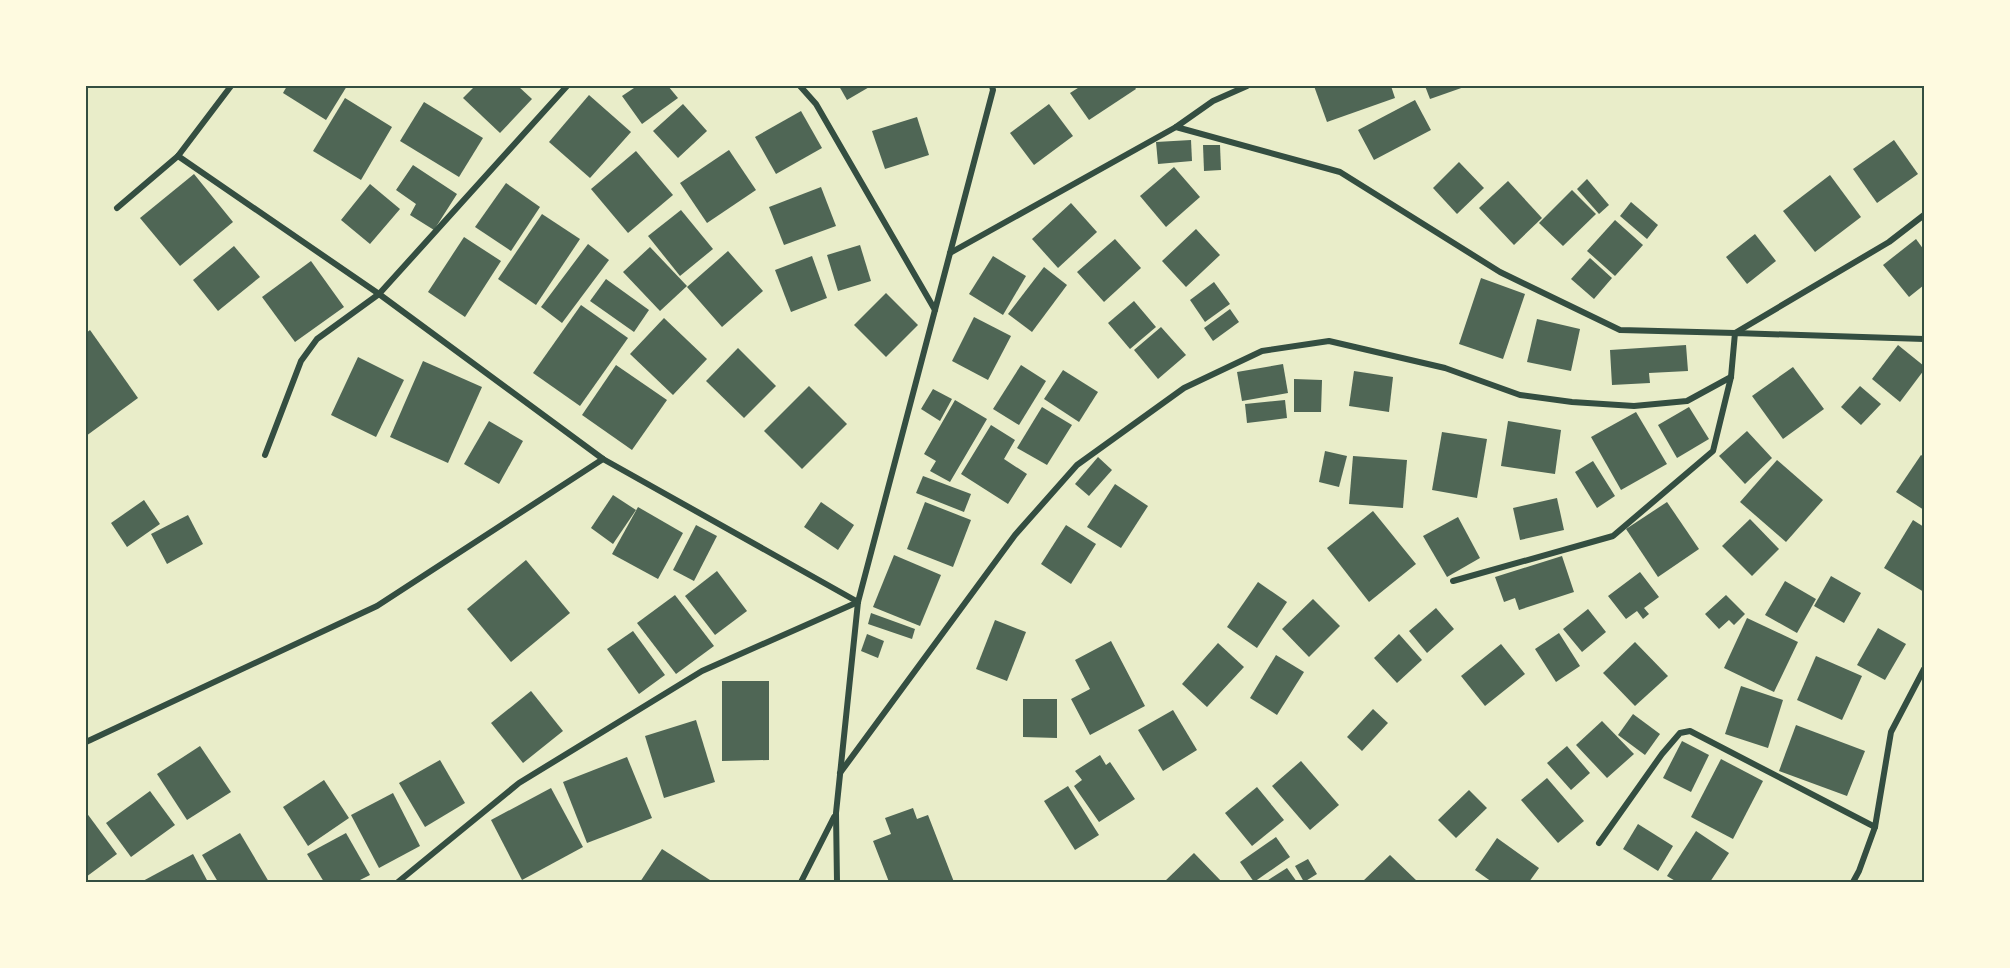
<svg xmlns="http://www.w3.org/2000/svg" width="2010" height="968" viewBox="0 0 2010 968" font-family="Manrope,sans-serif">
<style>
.building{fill:#4f6655}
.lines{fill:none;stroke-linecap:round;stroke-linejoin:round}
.minor{stroke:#344e41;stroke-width:6}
.neatline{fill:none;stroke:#344e41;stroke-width:2}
</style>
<rect width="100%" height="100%" fill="#e9edc9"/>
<g class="building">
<polygon points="287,86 347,86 326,120 283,93"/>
<polygon points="475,86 518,86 532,99 500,133 463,98"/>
<polygon points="637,86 668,86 678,98 642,124 622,96"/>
<polygon points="839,86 871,86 847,100"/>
<polygon points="1081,86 1134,86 1136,89 1089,120 1070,93"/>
<polygon points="1314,86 1391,86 1395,98 1327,122"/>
<polygon points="1425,86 1467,86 1430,99"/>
<polygon points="589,95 631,132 590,178 549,142"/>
<polygon points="345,98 392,127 361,180 313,151"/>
<polygon points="1415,100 1431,130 1374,160 1358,130"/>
<polygon points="424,102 483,138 459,177 400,141"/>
<polygon points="683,104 707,131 678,158 653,131"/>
<polygon points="1049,104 1073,136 1034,165 1010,133"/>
<polygon points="801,111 822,148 776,174 755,137"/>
<polygon points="917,117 929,155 885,169 872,131"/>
<polygon points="1191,140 1192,161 1158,164 1156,142"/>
<polygon points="1894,140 1918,174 1877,203 1853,169"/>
<polygon points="1203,145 1220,145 1221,170 1204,171"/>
<polygon points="729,150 756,190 707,223 680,183"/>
<polygon points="636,151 673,195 628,233 591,189"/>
<polygon points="1459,162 1484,188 1457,214 1433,188"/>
<polygon points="413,165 457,194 434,230 410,215 416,204 396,190"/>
<polygon points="1174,167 1200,197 1166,227 1140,196"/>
<polygon points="194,174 233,222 180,266 140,218"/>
<polygon points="1830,175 1861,217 1815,252 1783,211"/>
<polygon points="1587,179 1609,205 1599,214 1577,189"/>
<polygon points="1508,181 1542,218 1514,245 1479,208"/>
<polygon points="506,183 540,207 511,251 475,227"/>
<polygon points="370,184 400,209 370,244 341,220"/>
<polygon points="821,187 836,226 784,245 769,207"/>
<polygon points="1572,190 1596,214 1563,246 1539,223"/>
<polygon points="1631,202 1658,225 1647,239 1620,216"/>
<polygon points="1071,203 1097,232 1058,268 1032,239"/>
<polygon points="681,210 713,249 680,276 648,236"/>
<polygon points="542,214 580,239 536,305 498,279"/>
<polygon points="1615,220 1643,245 1615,276 1587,251"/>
<polygon points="1196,229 1220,255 1186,287 1162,261"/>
<polygon points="1755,234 1776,261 1747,284 1726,257"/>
<polygon points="464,237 501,261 465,317 428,292"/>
<polygon points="1115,239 1141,268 1104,302 1077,272"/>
<polygon points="1916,239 1924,250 1924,285 1909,297 1883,265"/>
<polygon points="588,244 609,260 562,323 541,307"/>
<polygon points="860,245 871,281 838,291 827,255"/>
<polygon points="234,246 260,277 218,311 193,280"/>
<polygon points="650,247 687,286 660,311 623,272"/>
<polygon points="728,251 763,291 722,327 687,287"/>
<polygon points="812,256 827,298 791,312 775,270"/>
<polygon points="993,256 1026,276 1003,315 969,294"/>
<polygon points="1590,258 1612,278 1594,299 1571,279"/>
<polygon points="311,261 344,307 295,342 262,297"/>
<polygon points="1044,267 1067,285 1032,332 1008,314"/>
<polygon points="1481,278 1525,294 1503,359 1459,344"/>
<polygon points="606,279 649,310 634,332 590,301"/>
<polygon points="1214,282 1230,304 1205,322 1190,300"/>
<polygon points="886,293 918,325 886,357 854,325"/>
<polygon points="1134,301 1156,327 1130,349 1108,323"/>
<polygon points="581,305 628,338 580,406 533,373"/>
<polygon points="1230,309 1239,322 1213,341 1204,328"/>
<polygon points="974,317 1011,336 988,380 952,361"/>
<polygon points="664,318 707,359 673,395 630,354"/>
<polygon points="1537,319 1580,329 1571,371 1527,362"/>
<polygon points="1161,327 1186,355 1158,379 1134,350"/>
<polygon points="90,330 138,398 86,436 86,333"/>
<polygon points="1686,345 1688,371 1649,373 1650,383 1612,385 1610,350"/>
<polygon points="1898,345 1924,366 1924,370 1900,402 1872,379"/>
<polygon points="738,348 776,386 744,418 706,381"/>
<polygon points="358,357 404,380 376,437 331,415"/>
<polygon points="423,361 482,387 448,463 390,437"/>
<polygon points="1283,364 1288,393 1242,401 1237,372"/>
<polygon points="616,365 667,400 632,450 582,415"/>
<polygon points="1021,365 1046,381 1019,425 993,409"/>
<polygon points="1793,367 1824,409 1783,439 1752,396"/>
<polygon points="1063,370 1098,392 1079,422 1044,399"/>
<polygon points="1354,371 1393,377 1389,412 1349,406"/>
<polygon points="1294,379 1322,380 1321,412 1294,412"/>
<polygon points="809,386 847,424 802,469 764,431"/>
<polygon points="1860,386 1881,404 1861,425 1841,407"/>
<polygon points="933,389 952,399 940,421 921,409"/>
<polygon points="955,400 987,419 950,482 930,471 936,461 924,454"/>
<polygon points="1285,400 1287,418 1247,423 1245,404"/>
<polygon points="1042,407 1072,425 1047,465 1017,448"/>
<polygon points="1689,407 1709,439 1677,458 1658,425"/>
<polygon points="1636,412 1667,464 1621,490 1591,437"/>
<polygon points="489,421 523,441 499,484 464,464"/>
<polygon points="1508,421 1561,430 1555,474 1501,466"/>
<polygon points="991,425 1015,440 1004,459 1027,474 1008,504 961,474"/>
<polygon points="1747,431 1772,458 1745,484 1719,456"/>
<polygon points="1442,432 1487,439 1477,498 1432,490"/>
<polygon points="1325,451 1347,456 1339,487 1319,482"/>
<polygon points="1921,455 1924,457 1924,510 1896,492"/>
<polygon points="1353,456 1407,460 1403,508 1349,504"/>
<polygon points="1098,457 1112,470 1089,496 1075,484"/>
<polygon points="1777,460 1823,500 1786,542 1740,502"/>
<polygon points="1593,461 1615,496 1597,508 1575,472"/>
<polygon points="923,476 971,494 964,512 916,493"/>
<polygon points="1115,484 1148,506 1121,548 1087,527"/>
<polygon points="613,495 636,510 613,544 591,528"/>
<polygon points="1557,498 1564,530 1520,540 1513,508"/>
<polygon points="144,500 160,524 127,547 111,523"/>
<polygon points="821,502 854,525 838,550 804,527"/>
<polygon points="925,502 971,520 953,567 907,549"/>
<polygon points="1667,502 1699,549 1658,577 1626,529"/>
<polygon points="638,507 683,533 658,579 612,554"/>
<polygon points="1373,511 1416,564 1369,602 1327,548"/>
<polygon points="188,515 203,544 167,564 151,534"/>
<polygon points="1458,517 1480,558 1447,577 1423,536"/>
<polygon points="1750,519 1779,549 1752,576 1722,546"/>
<polygon points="1913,520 1924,527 1924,592 1884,568"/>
<polygon points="696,525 717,536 694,581 673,570"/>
<polygon points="1066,525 1096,544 1071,584 1041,564"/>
<polygon points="894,555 941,575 920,626 873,607"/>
<polygon points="1562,556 1574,592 1519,610 1515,598 1504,602 1495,577"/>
<polygon points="526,560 570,613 511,662 467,609"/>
<polygon points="717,571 747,611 715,635 685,596"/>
<polygon points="1640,572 1659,597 1644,608 1649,614 1643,619 1637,611 1626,619 1608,596"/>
<polygon points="1831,576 1861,593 1844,623 1814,606"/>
<polygon points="1785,581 1816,599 1797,633 1765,615"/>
<polygon points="1258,582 1287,602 1257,648 1227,627"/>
<polygon points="675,595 714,646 676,674 637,623"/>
<polygon points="1726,595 1745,614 1734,625 1729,620 1719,629 1705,614"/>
<polygon points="1313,599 1340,626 1309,657 1282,629"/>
<polygon points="1436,608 1454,629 1427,653 1409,631"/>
<polygon points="1588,609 1606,632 1582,652 1563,629"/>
<polygon points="871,613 915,629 912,639 868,624"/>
<polygon points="1747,618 1798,642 1774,692 1724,668"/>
<polygon points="995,620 1026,632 1007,681 976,669"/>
<polygon points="1878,628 1906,644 1885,680 1857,665"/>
<polygon points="633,631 665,675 639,694 607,649"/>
<polygon points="1559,633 1580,666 1556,682 1535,649"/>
<polygon points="867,634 884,641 878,658 861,651"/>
<polygon points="1399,634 1422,660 1397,683 1374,658"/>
<polygon points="1111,641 1145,706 1090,735 1071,699 1090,689 1075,660"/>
<polygon points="1635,642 1668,676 1635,706 1603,673"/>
<polygon points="1218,643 1244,667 1207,707 1182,684"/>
<polygon points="1501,644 1525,674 1485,706 1461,676"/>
<polygon points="1276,655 1304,672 1277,715 1250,698"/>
<polygon points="1816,656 1862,676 1842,720 1797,700"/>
<polygon points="722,681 769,681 769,760 722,761"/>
<polygon points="1741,686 1783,700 1768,748 1725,734"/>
<polygon points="531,691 563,731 523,763 491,723"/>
<polygon points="1023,699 1057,699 1057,738 1023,737"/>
<polygon points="1373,709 1388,723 1362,751 1347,737"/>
<polygon points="1173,710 1197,750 1163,771 1138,730"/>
<polygon points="1633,714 1660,734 1645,755 1618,735"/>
<polygon points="696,720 715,782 664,798 645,736"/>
<polygon points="1602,721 1634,754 1607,778 1576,745"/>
<polygon points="1796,725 1865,751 1847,796 1779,771"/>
<polygon points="1682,741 1709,755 1691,792 1663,778"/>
<polygon points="200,746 231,792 187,820 157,774"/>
<polygon points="1567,746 1590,773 1571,790 1547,763"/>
<polygon points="1100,755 1106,765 1110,762 1135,799 1099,822 1074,786 1082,780 1075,771"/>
<polygon points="627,757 652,818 587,843 563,782"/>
<polygon points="1721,759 1763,781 1733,839 1691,817"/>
<polygon points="440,760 465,803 425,827 399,783"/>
<polygon points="1301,761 1339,805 1310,830 1272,786"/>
<polygon points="1547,778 1584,821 1558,843 1521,800"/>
<polygon points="324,780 349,818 308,846 283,807"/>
<polygon points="1068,786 1099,835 1075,850 1044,801"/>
<polygon points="1257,787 1284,820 1252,846 1225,813"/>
<polygon points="551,788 583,847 522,880 491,820"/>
<polygon points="1469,790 1487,808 1456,838 1438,820"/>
<polygon points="150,791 175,825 131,857 106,823"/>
<polygon points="393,793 420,846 379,868 351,815"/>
<polygon points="913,808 917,819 928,815 954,882 889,882 873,841 891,834 885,818"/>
<polygon points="86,812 117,854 86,877"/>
<polygon points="1638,824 1673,846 1658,871 1623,849"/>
<polygon points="1696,831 1729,853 1710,882 1677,882 1667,876"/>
<polygon points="240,833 269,882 218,882 202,855"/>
<polygon points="346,833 370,875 356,882 324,882 307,854"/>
<polygon points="1276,837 1290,857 1254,882 1240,862"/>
<polygon points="1497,838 1539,868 1529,882 1492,882 1475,870"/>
<polygon points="662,849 710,880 708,882 640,882"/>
<polygon points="1194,853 1222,882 1164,882"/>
<polygon points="193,854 208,882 141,882"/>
<polygon points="1390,855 1418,882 1362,882"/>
<polygon points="1308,859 1317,874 1304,882 1295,866"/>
<polygon points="1287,868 1297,882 1265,882"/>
</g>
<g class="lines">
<g class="minor">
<polyline points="800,86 816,104 935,310"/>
<polyline points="1176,127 1213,101 1247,86"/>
<polyline points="178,156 379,294 603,459 858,602"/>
<polyline points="117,208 178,156 231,86"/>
<polyline points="950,253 1176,127 1340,172 1500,272 1620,330 1735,333 1889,242 1924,215"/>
<polyline points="265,455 301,361 317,339 379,294 567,86"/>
<polyline points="1453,581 1613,536 1713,451 1731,377 1735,333 1924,339"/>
<polyline points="86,742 377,606 603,459"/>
<polyline points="840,773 1015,535 1077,465 1184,388 1262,351 1329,341 1445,368 1520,395 1572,402 1634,406 1687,401 1731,377"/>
<polyline points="1599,843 1662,754 1680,733 1690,731 1875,827"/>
<polyline points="398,882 519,783 702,671 858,602"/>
<polyline points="801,882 834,817"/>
<polyline points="837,882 836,813 858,602 993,90 992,86"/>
<polyline points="1853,882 1859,871 1875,827 1891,732 1924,669"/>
</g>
</g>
<rect width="2010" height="968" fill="none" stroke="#fefae0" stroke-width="174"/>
<rect x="87" y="87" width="1836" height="794" class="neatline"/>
</svg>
